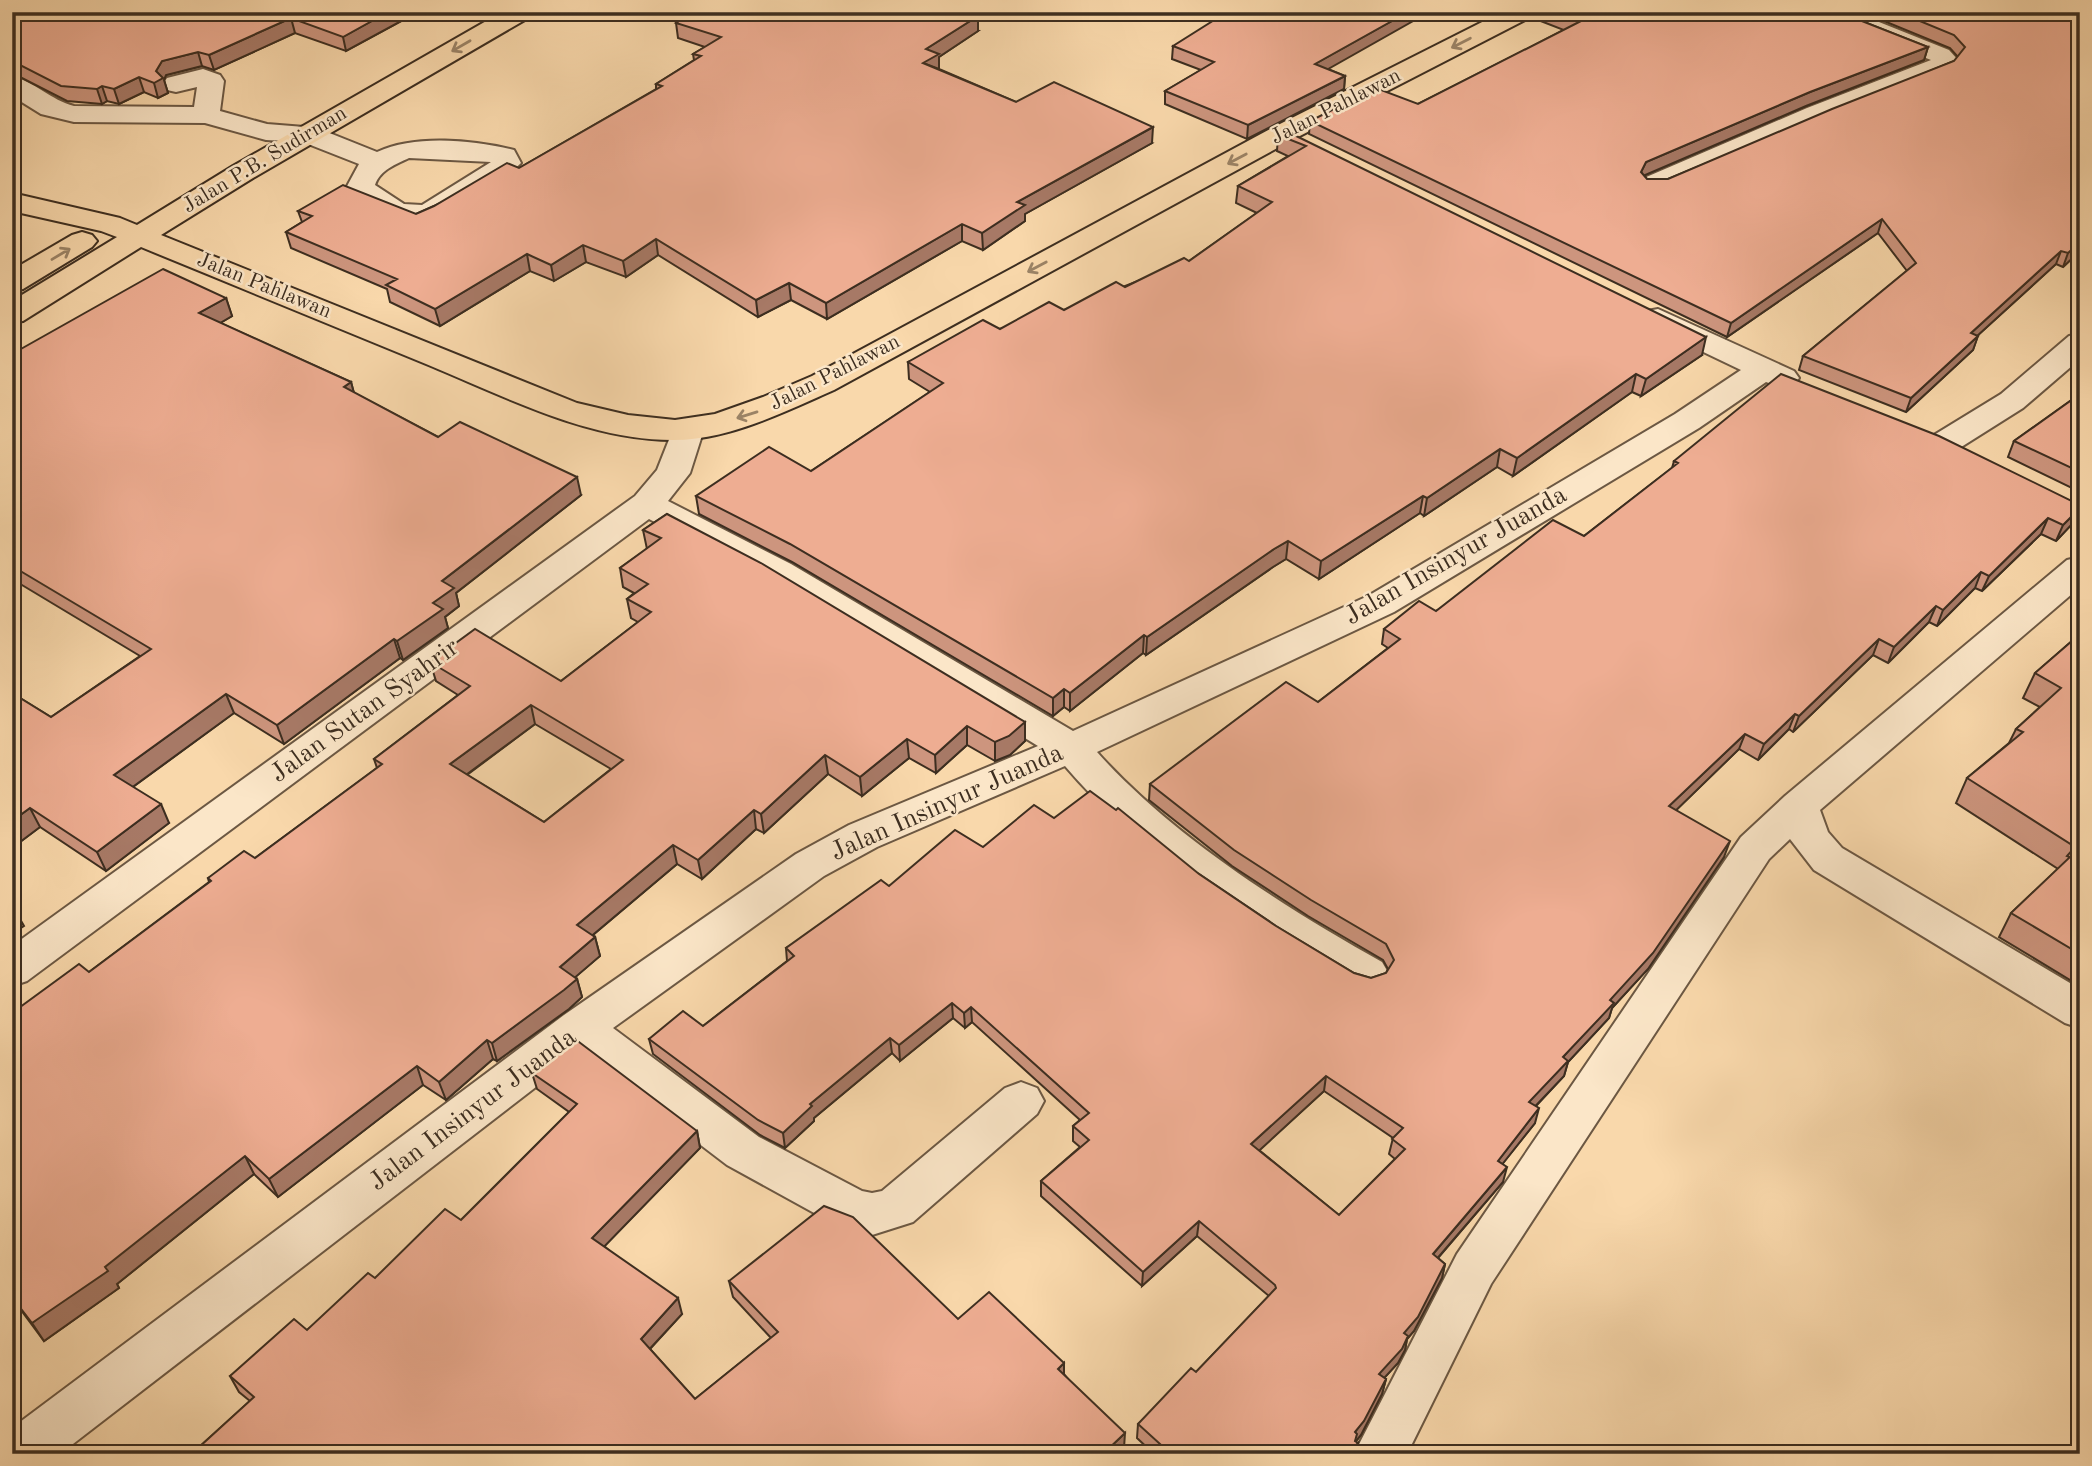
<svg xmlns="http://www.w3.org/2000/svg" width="2092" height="1466" viewBox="0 0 2092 1466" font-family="'Old Standard TT',serif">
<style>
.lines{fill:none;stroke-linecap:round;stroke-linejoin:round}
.minor-casing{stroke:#6c5843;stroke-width:4}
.major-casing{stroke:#3d2e20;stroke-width:4}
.minor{fill:#fbe6c8;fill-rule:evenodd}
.major{fill:#f9d8ab;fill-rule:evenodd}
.wall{fill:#cd957e;stroke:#3d2e20;stroke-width:2;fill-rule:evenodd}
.shaded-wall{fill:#a77966;stroke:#3d2e20;stroke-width:2}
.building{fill:#eead92;stroke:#3d2e20;stroke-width:2;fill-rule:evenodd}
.oneway{stroke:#9b8366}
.labels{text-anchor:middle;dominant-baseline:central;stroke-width:5;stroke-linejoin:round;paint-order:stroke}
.far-street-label{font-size:21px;fill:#3d2e20;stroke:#fbe6c8}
.street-label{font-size:26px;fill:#3d2e20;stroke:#fbe6c8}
</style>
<rect width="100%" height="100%" fill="#f9d8ab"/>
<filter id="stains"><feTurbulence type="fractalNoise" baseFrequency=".00286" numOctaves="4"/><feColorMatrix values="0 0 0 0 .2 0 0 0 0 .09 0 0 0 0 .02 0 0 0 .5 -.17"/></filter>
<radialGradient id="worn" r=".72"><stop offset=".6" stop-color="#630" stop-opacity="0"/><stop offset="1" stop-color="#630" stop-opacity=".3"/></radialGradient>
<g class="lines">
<defs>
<g id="minor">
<polygon points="1819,12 1854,12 1949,50 1958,60 1949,72 1827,120 1664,190 1654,192 1644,190 1640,184 1644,178 1807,108 1931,60 1822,17"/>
<path d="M 203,69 L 220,75 L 224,81 L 220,111 L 267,124 L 317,128 L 377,152 C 415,134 474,140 514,150 L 521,163 L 501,182 L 437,220 C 401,229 379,213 350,194 L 346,188 L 359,164 L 303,142 L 266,140 L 205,123 L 74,122 L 41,114 L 12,96 L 12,76 C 35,82 51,100 74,106 L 194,107 L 197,87 L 176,92 L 167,90 L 163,84 L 167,78 ZM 409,158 L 491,162 L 422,205 L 404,204 L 375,185 C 380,170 396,164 409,158 Z"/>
<path d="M 1658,309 L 1794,371 L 1799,378 L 1794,385 L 1783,388 L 1766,382 L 1699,428 L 1394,612 L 1097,752 C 1171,835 1285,908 1382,962 L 1389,974 L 1382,986 L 1367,991 L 1352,986 C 1251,928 1141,855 1065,766 L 877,847 L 824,876 L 613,1028 L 759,1137 L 862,1191 L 872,1193 L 882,1191 L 1005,1088 L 1021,1082 L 1037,1088 L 1044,1101 L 1037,1114 L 913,1222 L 872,1235 L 836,1225 L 727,1165 L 580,1053 L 60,1454 L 12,1454 L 12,1428 L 564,1015 L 796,854 L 849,825 L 1038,746 L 765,580 L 649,519 L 27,981 L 12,986 L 12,946 L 635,496 L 657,470 L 676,422 L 688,419 L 700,422 L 704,429 L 690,473 L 668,501 L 791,564 L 1073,731 L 1368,596 L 1675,414 L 1741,370 L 1647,325 L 1643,318 L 1647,311 Z"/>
<polygon points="2080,334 2080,359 2023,408 1958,449 1946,452 1934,449 1929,442 1934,435 2001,394 2069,336"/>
<polygon points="2080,557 2080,587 1820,810 1828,832 1842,848 2080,989 2080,1028 2065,1023 1814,870 1790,839 1769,859 1491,1284 1407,1454 1354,1454 1457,1254 1741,837 1785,796 2067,560"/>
</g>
<g id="major">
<path d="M 502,12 L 533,12 L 530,17 L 253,178 L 161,235 L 577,403 L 628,415 L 675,420 L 715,414 L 763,397 L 812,376 L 1274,127 L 1502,12 L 1534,12 L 1531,17 L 1294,139 L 834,390 C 784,412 729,440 673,440 C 587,440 504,396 426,364 C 331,325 236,286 141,247 L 23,321 L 12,323 L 12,301 L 117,237 L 101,231 L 12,211 L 12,193 L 120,218 L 137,225 L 233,166 Z"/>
<polygon points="82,232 92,235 97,241 92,247 23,289 12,292 12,270 72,235"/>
</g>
</defs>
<use href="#minor" class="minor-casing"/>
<use href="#major" class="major-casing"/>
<use href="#minor" class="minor"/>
<use href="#major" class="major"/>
</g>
<g class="wall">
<polygon points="12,12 403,12 405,19 346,51 295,33 214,70 202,66 166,75 164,80 168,93 158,98 144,92 119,104 107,101 102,104 67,101 14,74 12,69"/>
<polygon points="1534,12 1839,12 1928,47 1924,60 1806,106 1644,175 1647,179 1668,179 1954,61 1958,57 1950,48 1862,12 2080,12 2080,251 2063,267 2056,264 1978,335 1973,350 1906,412 1799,370 1803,356 1907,271 1878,233 1727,337 1309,134 1310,121 1418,104 1564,30 1533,18"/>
<polygon points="676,23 978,31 939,57 939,69 1016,102 1152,143 1025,214 1025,221 983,250 962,241 827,319 791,300 758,317 658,255 626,277 586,262 554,281 530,271 440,326 390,302 387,289 291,248 286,232 302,222 298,211 416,214 519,168 656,89 656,84 694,60 693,54 705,47 678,38"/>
<polygon points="1173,46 1328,69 1345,76 1344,89 1247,139 1165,104 1165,91 1201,70 1172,59"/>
<polygon points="1286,131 1702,355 1641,396 1632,392 1513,476 1497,467 1424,516 1420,513 1319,579 1286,559 1273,567 1146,655 1143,653 1070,711 1064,707 1053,716 792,562 699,514 696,496 811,471 930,392 909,379 908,362 1000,329 1064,310 1189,261 1257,213 1236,203 1238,186 1288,156 1277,151 1278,135"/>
<polygon points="226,298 232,316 220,323 351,382 354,393 438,437 581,495 456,593 459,606 445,617 448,628 403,660 400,658 284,744 234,713 133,787 169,823 106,871 40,827 12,848 12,693 51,717 140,656 12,579 12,354"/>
<polygon points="2080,394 2080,492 2008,457 2014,441"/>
<path d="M 1674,461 L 2080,505 L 2080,511 L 2075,521 L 2056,541 L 2041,534 L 1982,591 L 1975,588 L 1937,626 L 1929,622 L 1888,663 L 1873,655 L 1793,732 L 1789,729 L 1758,760 L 1739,749 L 1676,810 L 1724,857 L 1648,969 L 1612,1008 L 1609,1018 L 1568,1062 L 1564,1076 L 1536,1106 L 1535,1123 L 1502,1164 L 1503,1182 L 1438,1258 L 1445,1264 L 1442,1278 L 1414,1331 L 1407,1339 L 1405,1350 L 1398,1363 L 1384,1378 L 1386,1379 L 1382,1394 L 1361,1435 L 1356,1441 L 1355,1454 L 1154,1454 L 1137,1438 L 1138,1424 L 1196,1372 L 1269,1296 L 1197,1236 L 1142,1286 L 1041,1196 L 1041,1181 L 1080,1147 L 1073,1141 L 1073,1126 L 1080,1120 L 972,1022 L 965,1028 L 953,1018 L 900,1061 L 892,1053 L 814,1118 L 814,1121 L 785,1148 L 760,1135 L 653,1054 L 649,1039 L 703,1026 L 787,961 L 786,948 L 889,886 L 1054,818 L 1199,874 L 1276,926 L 1354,973 L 1371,978 L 1386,973 L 1388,969 L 1383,960 L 1308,916 L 1232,866 L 1149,800 L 1150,784 L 1318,702 L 1388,648 L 1382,644 L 1384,629 L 1436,611 L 1584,536 L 1672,468 ZM 1324,1091 L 1393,1138 L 1389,1154 L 1395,1159 L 1339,1215 L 1259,1150 Z"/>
<path d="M 667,514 L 1025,741 L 1010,755 L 995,761 L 967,745 L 936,773 L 909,758 L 862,796 L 828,774 L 764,833 L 756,829 L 702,879 L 677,864 L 593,935 L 595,937 L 600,956 L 575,977 L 577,979 L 582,997 L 569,1009 L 497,1061 L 493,1059 L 446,1100 L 423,1085 L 278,1197 L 254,1174 L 117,1284 L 119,1288 L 44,1341 L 12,1298 L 12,1013 L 89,972 L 209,882 L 208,878 L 255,858 L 377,768 L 374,759 L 458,695 L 436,681 L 430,662 L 561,681 L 638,622 L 631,618 L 627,599 L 634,593 L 623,587 L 620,568 L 647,549 L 643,530 ZM 535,724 L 611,769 L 544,822 L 467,775 Z"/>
<polygon points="2080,634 2080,986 1999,937 2011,913 2058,869 1956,803 1967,778 2009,743 2016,729 2040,707 2023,698 2035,673"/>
<polygon points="532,1073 697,1131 700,1148 604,1246 682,1314 650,1349 695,1399 771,1338 733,1297 729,1281 958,1319 1064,1374 1124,1448 1118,1454 200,1454 197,1449 250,1401 239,1392 230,1376 307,1330 375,1278 461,1220 569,1112 537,1089"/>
</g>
<g class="shaded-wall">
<polygon points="388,12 403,12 405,19 346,51 343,37"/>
<polygon points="1408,12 1429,12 1314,77 1315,64"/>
<polygon points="978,16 978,31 939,57 939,69 923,63 926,49"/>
<polygon points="291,18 295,33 214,70 209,55"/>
<polygon points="1928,47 1924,60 1806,106 1643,176 1641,172 1646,162 1810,92"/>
<polygon points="198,52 202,66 166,75 164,80 168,93 158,98 154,83 156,71 162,61"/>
<polygon points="1345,76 1344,89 1247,139 1248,125"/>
<polygon points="139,77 144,92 119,104 114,89"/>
<polygon points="102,86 107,101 102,104 97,89"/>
<polygon points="1153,127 1152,143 1025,214 1025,221 983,250 982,233 1017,202"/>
<polygon points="1882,219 1878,233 1727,337 1731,323"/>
<polygon points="962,224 962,241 827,319 826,303"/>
<polygon points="656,239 658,255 626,277 623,261"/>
<polygon points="2080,242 2080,251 2063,267 2068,253"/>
<polygon points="583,245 586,262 554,281 551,265"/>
<polygon points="2061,251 2056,264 1965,347 1971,333"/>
<polygon points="527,254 530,271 440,326 435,309"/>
<polygon points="789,283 791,300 758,317 756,300"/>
<polygon points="226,298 232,316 205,332 199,313"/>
<polygon points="1978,336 1973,350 1906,412 1911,398"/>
<polygon points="1706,337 1702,355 1641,396 1646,379"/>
<polygon points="1636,374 1632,392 1513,476 1517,458"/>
<polygon points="351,382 356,401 344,387"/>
<polygon points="1500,449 1497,467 1424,516 1427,498"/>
<polygon points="577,477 581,495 456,593 459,606 445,617 448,628 403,660 397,641 433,603 442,581"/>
<polygon points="1423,496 1420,513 1319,579 1321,561"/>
<polygon points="2080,508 2080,511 2075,521 2056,541 2063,525"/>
<polygon points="2048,518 2041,534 1982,591 1989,576"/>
<polygon points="1288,541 1286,559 1273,567 1146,655 1147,637 1274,549"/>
<polygon points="1981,572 1975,588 1937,626 1943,610"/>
<polygon points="1936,606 1929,622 1888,663 1894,647"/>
<polygon points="1144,635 1143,653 1070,711 1070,693"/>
<polygon points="394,639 400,658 284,744 277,725"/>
<polygon points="1879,639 1873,655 1793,732 1799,716"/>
<polygon points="1064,689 1064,707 1053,716 1053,698"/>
<polygon points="226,694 234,713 123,794 114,775"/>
<polygon points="531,705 535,724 455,783 450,764"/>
<polygon points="1795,714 1789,729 1758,760 1764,744"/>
<polygon points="1025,722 1025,741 1010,755 995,761 995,742"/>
<polygon points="967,726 967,745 936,773 935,755"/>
<polygon points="1745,734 1739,749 1664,822 1669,806"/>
<polygon points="907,739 909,758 862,796 860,777"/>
<polygon points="825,755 828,774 764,833 761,814"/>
<polygon points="161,804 169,823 106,871 97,852"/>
<polygon points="30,808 40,827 12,848 12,821"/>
<polygon points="754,810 756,829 702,879 698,860"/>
<polygon points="1730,841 1724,857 1648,969 1612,1008 1609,1018 1568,1062 1564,1076 1525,1117 1529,1102 1563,1057 1610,1000"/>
<polygon points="673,845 677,864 582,944 577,925"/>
<polygon points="12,907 13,907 24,926 12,934"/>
<polygon points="595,937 600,956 565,986 560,967"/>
<polygon points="577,979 582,997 569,1009 497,1061 492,1043"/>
<polygon points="952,1003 953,1018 900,1061 899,1045"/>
<polygon points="971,1007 972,1022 965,1028 964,1013"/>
<polygon points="890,1038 892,1053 814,1118 814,1121 785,1148 783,1133 810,1104"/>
<polygon points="487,1040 493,1059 446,1100 439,1082"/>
<polygon points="417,1066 423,1085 278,1197 269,1179"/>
<polygon points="1326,1076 1324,1091 1250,1159 1251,1144"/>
<polygon points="1539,1108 1535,1123 1493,1176 1498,1161"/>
<polygon points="697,1131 700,1148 597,1254 592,1238"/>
<polygon points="245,1156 254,1174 117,1284 119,1288 44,1341 32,1323"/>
<polygon points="1507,1167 1503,1182 1429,1268 1433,1254"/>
<polygon points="1199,1221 1197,1236 1142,1286 1143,1272"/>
<polygon points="1445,1264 1442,1278 1414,1331 1407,1339 1405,1350 1398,1363 1375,1388 1379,1374"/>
<polygon points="678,1298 682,1314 645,1354 641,1339"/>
<polygon points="1064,1363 1064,1379 1058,1369"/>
<polygon points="1386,1379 1382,1394 1361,1435 1356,1441 1354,1447 1358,1443 1355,1454 1348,1454 1355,1432"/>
<polygon points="1125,1433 1124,1448 1118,1454 1103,1454"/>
</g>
<g class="building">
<polygon points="12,12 388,12 343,37 291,18 209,55 198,52 162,61 156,71 163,78 154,83 139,77 114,89 102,86 97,89 61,86 12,61 12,57 15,56 12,55"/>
<polygon points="693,12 967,12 978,16 926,49 939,54 923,63 1016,102 1054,82 1153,127 1017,202 1025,205 982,233 962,224 826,303 789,283 756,300 656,239 623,261 583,245 551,265 527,254 435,309 386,285 397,279 286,232 312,216 298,211 343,185 416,214 434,206 507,163 519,168 662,86 656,84 701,56 693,54 721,37 676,23"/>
<polygon points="1227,12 1408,12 1315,64 1345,76 1248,125 1165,91 1214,62 1173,46"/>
<polygon points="1554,12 1839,12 1928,47 1810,92 1646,162 1641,172 1647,179 1668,179 1832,109 1954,61 1965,47 1954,35 1898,12 2080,12 2080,242 2068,253 2061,251 1971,333 1978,336 1911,398 1803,356 1916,263 1882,219 1731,323 1310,121 1376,88 1418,104 1579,22"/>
<polygon points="1286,131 1706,337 1646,379 1636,374 1517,458 1500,449 1427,498 1423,496 1321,561 1288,541 1274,549 1147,637 1144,635 1070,693 1064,689 1053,698 790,544 696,496 769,447 811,471 943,383 908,362 983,320 1000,329 1049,302 1064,310 1116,282 1125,287 1184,258 1189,261 1272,202 1238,186 1306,146 1278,135"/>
<polygon points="163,269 226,298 199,313 351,382 344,387 438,437 460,422 577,477 442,581 454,588 433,603 443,609 397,641 394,639 277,725 226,694 114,775 161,804 97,852 30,808 12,821 12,693 51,717 151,649 12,566 12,354"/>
<path d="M 1781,374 L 1939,436 L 2080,505 L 2080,508 L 2063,525 L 2048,518 L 1989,576 L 1981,572 L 1943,610 L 1936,606 L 1894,647 L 1879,639 L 1799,716 L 1795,714 L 1764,744 L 1745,734 L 1669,806 L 1730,841 L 1653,953 L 1610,1000 L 1614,1003 L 1563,1057 L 1568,1061 L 1529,1102 L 1539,1108 L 1498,1161 L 1507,1167 L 1433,1254 L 1445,1264 L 1418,1317 L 1404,1333 L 1408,1336 L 1402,1349 L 1379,1374 L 1386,1379 L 1364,1421 L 1355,1432 L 1357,1434 L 1355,1441 L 1358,1443 L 1348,1454 L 1171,1454 L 1138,1424 L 1191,1368 L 1196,1372 L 1276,1288 L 1275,1285 L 1199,1221 L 1143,1272 L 1041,1181 L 1089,1140 L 1073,1126 L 1089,1113 L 971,1007 L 964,1013 L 952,1003 L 899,1045 L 890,1038 L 810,1104 L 812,1106 L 783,1133 L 758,1120 L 649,1039 L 683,1011 L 703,1026 L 794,956 L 786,948 L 881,880 L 889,886 L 955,830 L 983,847 L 1034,805 L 1054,818 L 1090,791 L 1116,810 L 1118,808 L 1199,874 L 1276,926 L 1354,973 L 1371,978 L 1386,973 L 1394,960 L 1386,944 L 1311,900 L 1234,850 L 1150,784 L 1286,682 L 1318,702 L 1400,639 L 1384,629 L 1419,601 L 1436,611 L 1553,520 L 1584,536 L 1678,463 L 1674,461 ZM 1326,1076 L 1403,1128 L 1392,1139 L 1405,1149 L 1339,1215 L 1251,1144 Z"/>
<polygon points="2080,394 2080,472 2014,441"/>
<path d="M 667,514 L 761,563 L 1025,722 L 1009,736 L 995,742 L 967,726 L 935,755 L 907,739 L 860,777 L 825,755 L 761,814 L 754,810 L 698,860 L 673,845 L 577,925 L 595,937 L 560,967 L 577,979 L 564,990 L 492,1043 L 487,1040 L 439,1082 L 417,1066 L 269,1179 L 245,1156 L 105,1267 L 108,1271 L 32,1323 L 12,1297 L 12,1013 L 79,964 L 89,972 L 211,881 L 208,878 L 244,851 L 255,858 L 382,764 L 374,759 L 470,686 L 430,662 L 475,629 L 561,681 L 651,612 L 627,599 L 648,584 L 620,568 L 661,538 L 643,530 ZM 531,705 L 623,760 L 544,822 L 450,764 Z"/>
<polygon points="2080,634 2080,954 2011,913 2070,857 2067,856 2075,847 1967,778 2023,732 2016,729 2061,688 2035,673"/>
<polygon points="575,1039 697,1131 592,1238 678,1298 641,1339 695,1399 778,1332 729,1281 824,1206 853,1217 958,1319 989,1292 1064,1363 1058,1369 1125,1433 1103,1454 203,1454 197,1449 254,1397 230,1376 294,1319 307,1330 368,1273 375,1278 445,1209 461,1220 577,1104 532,1073"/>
</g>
<defs><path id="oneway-shaft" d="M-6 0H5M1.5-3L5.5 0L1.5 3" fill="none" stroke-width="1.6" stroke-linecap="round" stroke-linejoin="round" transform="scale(1.75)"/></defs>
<g class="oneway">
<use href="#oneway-shaft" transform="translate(1461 43) rotate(153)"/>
<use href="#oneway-shaft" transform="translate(461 46) rotate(150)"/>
<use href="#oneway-shaft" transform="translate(1237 159) rotate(152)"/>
<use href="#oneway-shaft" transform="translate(61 254) rotate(-31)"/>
<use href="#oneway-shaft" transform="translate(1037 267) rotate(152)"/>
<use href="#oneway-shaft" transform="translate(747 415) rotate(163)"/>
</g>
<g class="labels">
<g class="far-street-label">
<text transform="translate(1336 107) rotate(-27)">Jalan Pahlawan</text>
<text transform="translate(265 160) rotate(-31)">Jalan P.B. Sudirman</text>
<text transform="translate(264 286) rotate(22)">Jalan Pahlawan</text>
<text transform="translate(835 373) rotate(-27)">Jalan Pahlawan</text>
</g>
<g class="street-label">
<text transform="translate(1456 556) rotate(-30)">Jalan Insinyur Juanda</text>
<text transform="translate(365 711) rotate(-36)">Jalan Sutan Syahrir</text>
<text transform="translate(947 803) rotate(-24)">Jalan Insinyur Juanda</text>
<text transform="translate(473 1110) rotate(-37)">Jalan Insinyur Juanda</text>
</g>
</g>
<rect width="2092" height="1466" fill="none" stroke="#f9d8ab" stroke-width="42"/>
<rect x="14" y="14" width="2064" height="1438" fill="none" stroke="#3d2e20" stroke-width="3.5"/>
<rect x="21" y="21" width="2050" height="1424" fill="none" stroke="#3d2e20" stroke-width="2"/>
<rect width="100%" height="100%" filter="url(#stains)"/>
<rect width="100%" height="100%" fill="url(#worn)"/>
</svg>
